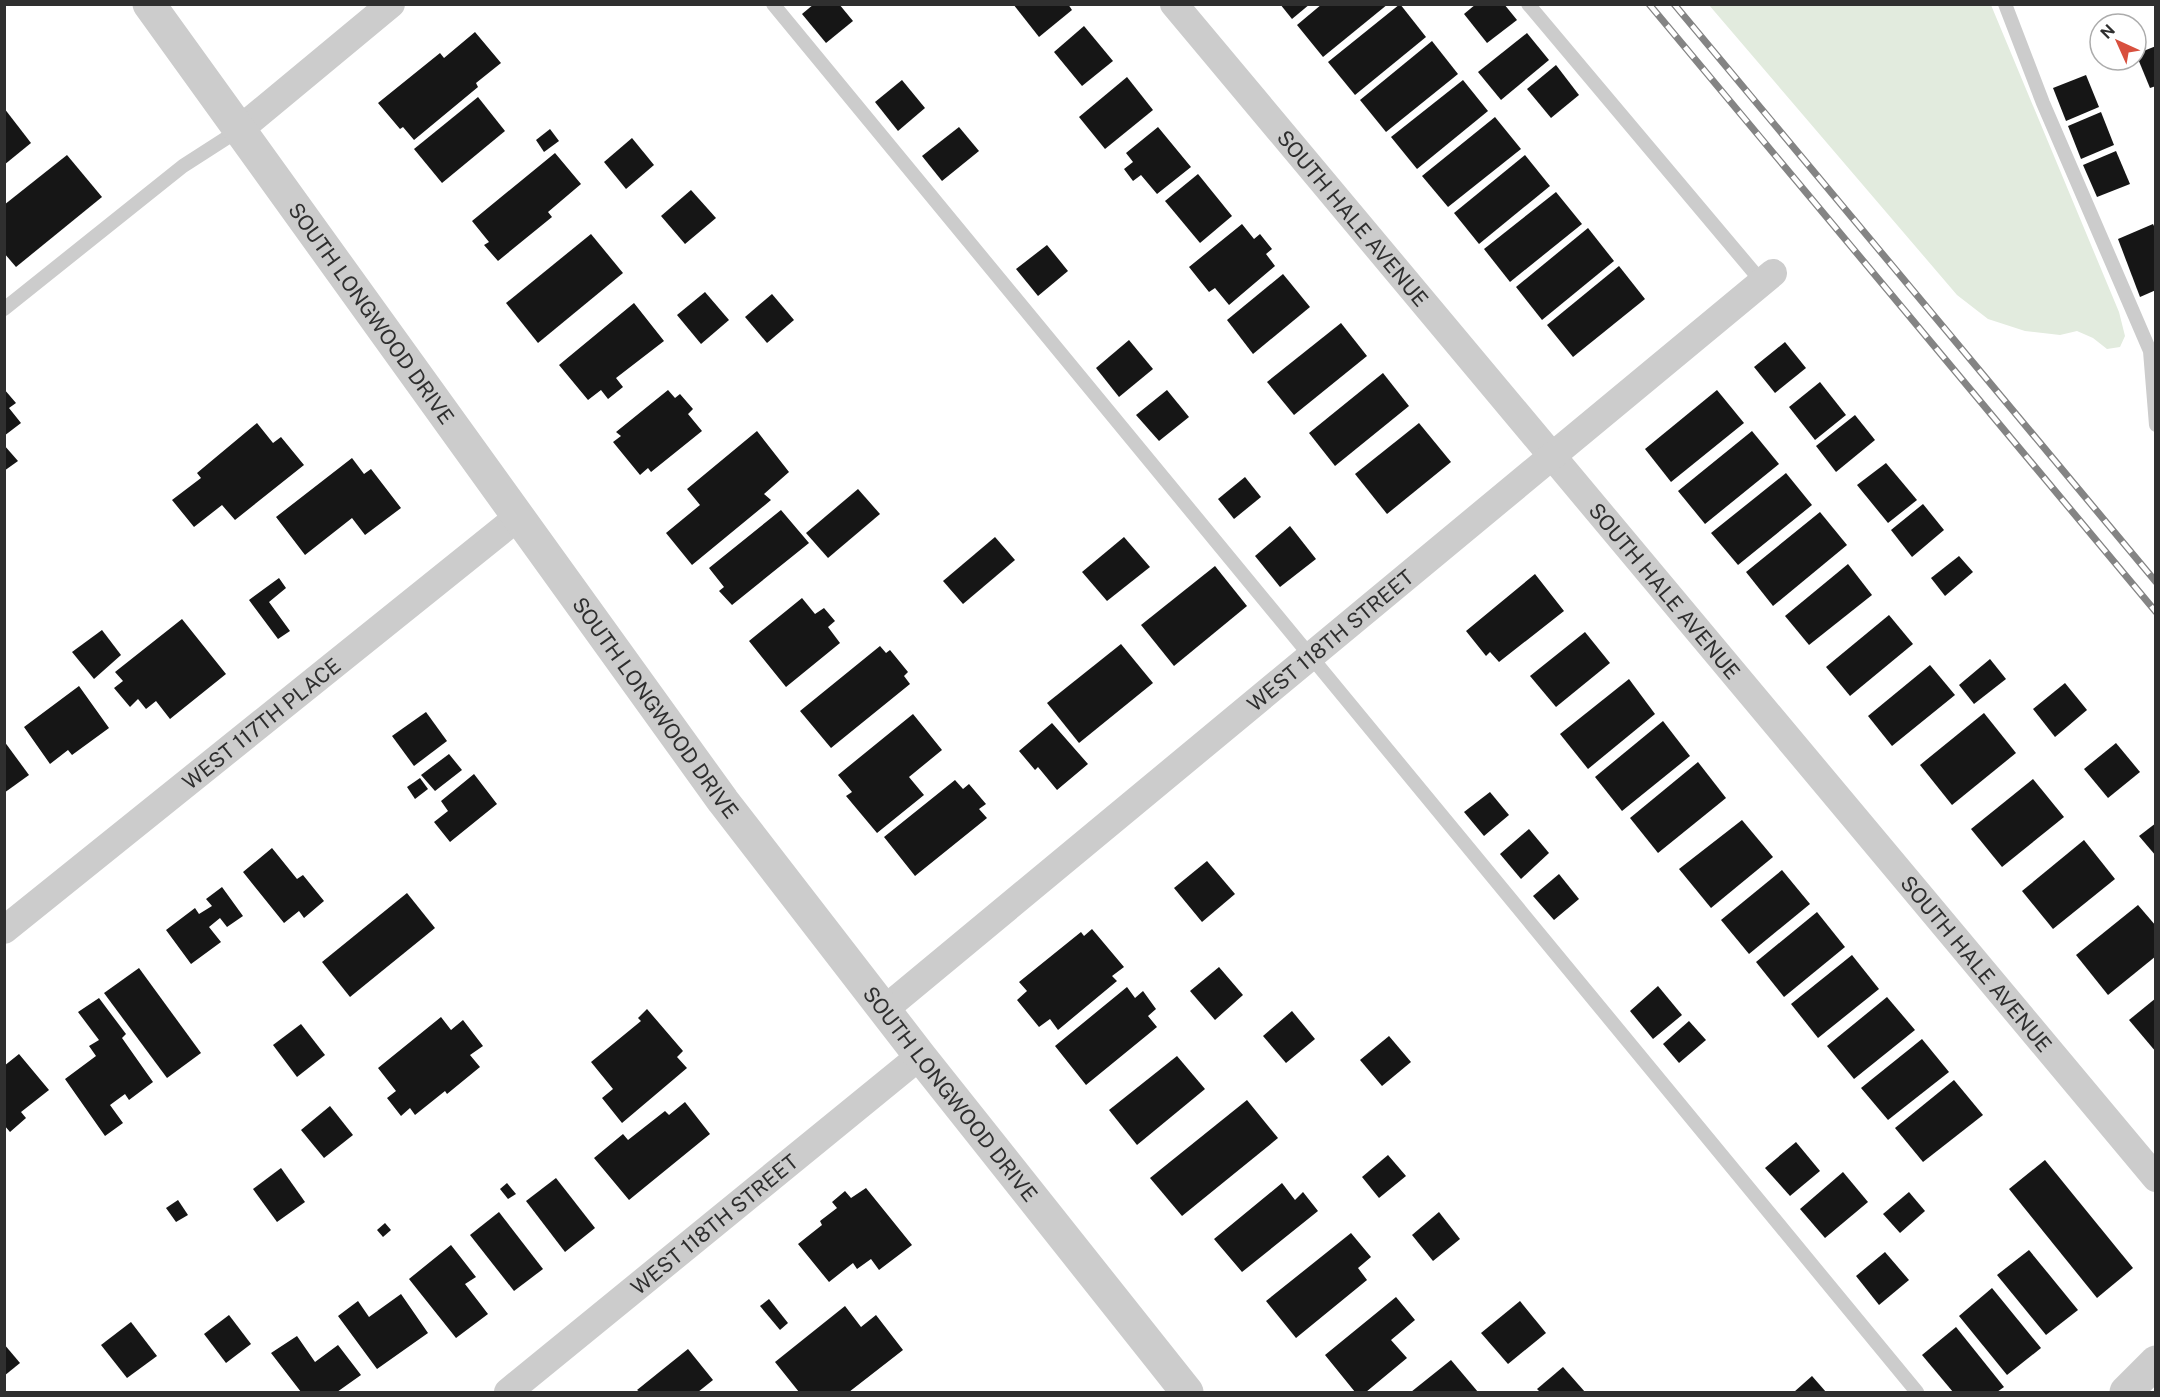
<svg xmlns="http://www.w3.org/2000/svg" width="2160" height="1397" viewBox="0 0 2160 1397" font-family="'Public Sans',sans-serif">
<style>
.green{fill:#e2ebde}
.building{fill:#161616}
.lines{fill:none;stroke-linecap:round;stroke-linejoin:round}
.service{stroke:#ccc;stroke-width:14}
.minor{stroke:#ccc;stroke-width:28}
.tertiary{stroke:#ccc;stroke-width:33}
.rail-casing{stroke:#848484;stroke-width:7}
.rail{stroke:#fff;stroke-width:4.5;stroke-dasharray:14;stroke-linecap:butt}
.labels{text-anchor:middle;dominant-baseline:central;stroke-width:6;stroke-linejoin:round;paint-order:stroke}
.street-label{font-size:21px;fill:#2f2f2f;stroke:#fff}
</style>
<rect width="100%" height="100%" fill="#fff"/>
<polygon class="green" points="1709,5 1991,5 2119,312 2125,336 2120,347 2107,349 2093,338 2077,331 2060,335 2025,331 1988,319 1957,295"/>
<g class="building">
<polygon points="814,4 839,4 853,21 826,43 802,14"/>
<polygon points="1013,4 1068,4 1072,10 1039,37"/>
<polygon points="1280,4 1310,4 1292,19"/>
<polygon points="1322,4 1388,4 1323,57 1297,25"/>
<polygon points="1400,4 1426,37 1355,95 1328,62"/>
<polygon points="1476,4 1504,4 1517,20 1487,43 1464,14"/>
<polygon points="1084,26 1113,61 1082,86 1054,52"/>
<polygon points="475,32 501,63 476,83 478,87 414,140 403,127 400,129 378,103 440,53 444,58"/>
<polygon points="1527,33 1549,60 1501,100 1478,72"/>
<polygon points="1432,41 1458,74 1386,132 1360,100"/>
<polygon points="2156,46 2156,86 2150,88 2136,54"/>
<polygon points="1556,65 1579,95 1551,118 1527,89"/>
<polygon points="2086,75 2099,107 2066,121 2053,88"/>
<polygon points="1127,77 1153,110 1105,149 1079,117"/>
<polygon points="902,80 925,108 898,131 875,102"/>
<polygon points="1463,80 1488,111 1417,169 1391,137"/>
<polygon points="478,97 505,131 442,183 414,149"/>
<polygon points="4,108 31,143 4,165"/>
<polygon points="2101,112 2114,145 2081,159 2068,126"/>
<polygon points="1495,117 1521,149 1448,207 1422,176"/>
<polygon points="959,127 979,151 942,181 922,156"/>
<polygon points="1158,127 1191,167 1157,194 1141,175 1133,181 1124,169 1133,162 1126,153"/>
<polygon points="550,129 559,141 544,152 536,140"/>
<polygon points="632,138 654,165 626,189 604,162"/>
<polygon points="2116,151 2130,184 2097,197 2083,165"/>
<polygon points="555,153 581,184 548,212 552,217 498,261 484,245 489,242 472,221"/>
<polygon points="67,155 102,197 16,267 4,253 4,205"/>
<polygon points="1525,155 1550,186 1479,244 1454,213"/>
<polygon points="1198,174 1232,216 1200,243 1165,201"/>
<polygon points="691,190 716,218 685,244 661,216"/>
<polygon points="1556,192 1582,224 1510,282 1484,249"/>
<polygon points="1242,224 1254,239 1260,234 1272,249 1266,254 1275,266 1229,305 1215,288 1209,292 1189,267"/>
<polygon points="2153,224 2156,230 2156,290 2140,297 2118,239"/>
<polygon points="1588,228 1614,261 1542,320 1516,287"/>
<polygon points="591,234 623,273 538,343 506,303"/>
<polygon points="1047,245 1068,271 1038,296 1016,269"/>
<polygon points="1619,266 1645,299 1573,357 1547,325"/>
<polygon points="1283,274 1310,307 1253,354 1227,320"/>
<polygon points="705,292 729,320 701,344 677,315"/>
<polygon points="772,294 794,320 767,343 745,317"/>
<polygon points="634,303 664,341 616,378 623,387 608,399 601,390 588,400 559,365"/>
<polygon points="1341,323 1367,356 1294,415 1267,382"/>
<polygon points="1129,340 1153,369 1119,397 1096,368"/>
<polygon points="1785,342 1806,368 1775,393 1754,367"/>
<polygon points="1383,373 1409,406 1335,466 1309,433"/>
<polygon points="1820,382 1846,415 1815,440 1789,407"/>
<polygon points="4,389 16,403 9,408 21,423 4,436"/>
<polygon points="668,390 675,398 680,394 693,409 688,414 702,431 651,472 648,468 640,475 613,442 621,436 616,432"/>
<polygon points="1167,390 1189,417 1159,441 1136,415"/>
<polygon points="1717,390 1744,423 1671,482 1645,449"/>
<polygon points="1855,415 1875,440 1836,472 1816,446"/>
<polygon points="257,423 273,443 281,437 304,465 235,520 222,505 194,527 172,500 201,478 197,473"/>
<polygon points="1419,423 1451,462 1387,514 1355,474"/>
<polygon points="757,431 789,472 764,494 771,500 692,565 666,533 700,505 687,489"/>
<polygon points="1752,431 1779,464 1705,524 1678,491"/>
<polygon points="4,445 18,461 4,471"/>
<polygon points="352,458 364,474 371,469 401,508 365,535 352,518 305,555 276,517"/>
<polygon points="1886,463 1917,500 1888,523 1857,485"/>
<polygon points="1786,473 1812,505 1738,565 1711,533"/>
<polygon points="1245,477 1261,497 1234,519 1218,499"/>
<polygon points="858,489 880,514 828,558 806,533"/>
<polygon points="1923,504 1944,530 1912,557 1891,530"/>
<polygon points="781,510 809,543 732,605 719,591 724,587 709,568"/>
<polygon points="1820,512 1847,545 1773,606 1746,572"/>
<polygon points="1290,526 1316,559 1280,587 1255,556"/>
<polygon points="995,537 1015,560 963,604 943,581"/>
<polygon points="1124,537 1150,567 1107,601 1082,572"/>
<polygon points="1959,556 1973,572 1945,596 1931,578"/>
<polygon points="1848,564 1872,595 1809,645 1785,616"/>
<polygon points="1215,566 1247,606 1174,666 1141,625"/>
<polygon points="1535,574 1564,611 1499,662 1490,652 1486,656 1466,631"/>
<polygon points="279,578 286,588 269,602 290,631 278,639 249,600"/>
<polygon points="802,598 815,614 824,608 835,621 828,627 840,643 786,687 749,641"/>
<polygon points="1889,615 1913,644 1850,696 1826,667"/>
<polygon points="182,619 226,674 170,719 156,701 146,709 138,699 130,707 114,688 123,681 115,672"/>
<polygon points="102,630 121,655 94,679 72,652"/>
<polygon points="1585,632 1610,663 1556,707 1530,676"/>
<polygon points="1121,644 1153,683 1079,743 1047,703"/>
<polygon points="880,646 886,653 890,650 908,672 904,676 910,684 831,748 800,711"/>
<polygon points="1990,659 2006,679 1974,704 1959,685"/>
<polygon points="1930,665 1955,695 1892,746 1868,716"/>
<polygon points="1629,679 1655,714 1588,769 1560,734"/>
<polygon points="2065,683 2087,710 2055,737 2033,709"/>
<polygon points="79,686 109,728 72,755 68,750 50,764 24,727"/>
<polygon points="426,712 447,741 414,766 392,736"/>
<polygon points="1984,713 2016,753 1952,805 1920,765"/>
<polygon points="913,714 942,750 909,777 924,795 877,833 846,796 852,792 838,775"/>
<polygon points="1663,721 1690,756 1622,811 1595,777"/>
<polygon points="1052,723 1088,764 1057,790 1038,767 1035,770 1019,751"/>
<polygon points="4,741 29,775 4,793"/>
<polygon points="2116,743 2140,772 2108,798 2084,769"/>
<polygon points="449,754 462,770 435,791 421,775"/>
<polygon points="1698,762 1726,798 1658,853 1630,818"/>
<polygon points="474,774 497,804 450,842 434,822 448,811 441,801"/>
<polygon points="420,778 428,789 415,799 407,787"/>
<polygon points="2033,779 2064,817 2002,867 1971,829"/>
<polygon points="955,780 963,789 969,784 986,804 979,809 987,818 915,876 884,837"/>
<polygon points="1490,792 1509,815 1484,836 1464,812"/>
<polygon points="1742,820 1773,857 1711,908 1679,869"/>
<polygon points="2156,823 2156,856 2139,836"/>
<polygon points="1529,829 1549,853 1521,879 1500,854"/>
<polygon points="2084,840 2115,879 2053,929 2022,891"/>
<polygon points="272,848 297,879 303,875 324,901 304,918 299,911 284,923 243,872"/>
<polygon points="1207,861 1235,894 1202,922 1174,888"/>
<polygon points="1782,870 1810,904 1749,954 1721,920"/>
<polygon points="1559,874 1579,899 1554,920 1533,896"/>
<polygon points="222,887 243,916 227,927 220,918 209,927 221,942 191,964 166,930 195,908 199,914 212,906 206,899"/>
<polygon points="407,893 435,928 350,997 322,962"/>
<polygon points="2138,905 2156,926 2156,956 2108,995 2076,955"/>
<polygon points="1817,912 1845,947 1784,997 1756,962"/>
<polygon points="1092,929 1124,967 1112,976 1117,981 1058,1030 1050,1019 1039,1027 1017,1000 1027,991 1019,982 1081,932 1084,936"/>
<polygon points="1852,955 1879,989 1818,1038 1791,1004"/>
<polygon points="1219,967 1243,995 1215,1020 1190,991"/>
<polygon points="139,968 201,1053 167,1078 104,993"/>
<polygon points="1658,986 1682,1015 1653,1039 1630,1011"/>
<polygon points="1127,987 1135,998 1143,991 1156,1009 1148,1016 1157,1027 1086,1085 1055,1046"/>
<polygon points="1887,997 1915,1030 1854,1079 1827,1046"/>
<polygon points="99,998 126,1034 122,1038 153,1082 129,1100 125,1094 110,1105 123,1123 105,1136 65,1079 96,1056 89,1046 99,1040 78,1012"/>
<polygon points="2156,998 2156,1052 2129,1020"/>
<polygon points="647,1009 683,1051 677,1057 687,1068 622,1123 602,1098 613,1089 591,1062 641,1021 638,1018"/>
<polygon points="1292,1011 1315,1039 1286,1063 1263,1036"/>
<polygon points="441,1017 451,1030 463,1020 483,1046 470,1055 480,1067 447,1094 445,1091 415,1115 410,1108 401,1116 387,1098 396,1091 378,1068"/>
<polygon points="1689,1021 1706,1040 1679,1063 1663,1044"/>
<polygon points="301,1024 325,1055 297,1077 273,1045"/>
<polygon points="1389,1036 1411,1062 1382,1086 1360,1060"/>
<polygon points="1922,1039 1949,1072 1888,1120 1861,1088"/>
<polygon points="19,1054 49,1090 21,1112 26,1118 10,1132 4,1125 4,1066"/>
<polygon points="1177,1056 1205,1089 1137,1145 1109,1110"/>
<polygon points="1954,1080 1983,1115 1923,1162 1895,1128"/>
<polygon points="1247,1100 1278,1138 1182,1216 1150,1178"/>
<polygon points="685,1102 710,1134 629,1200 594,1158 623,1134 628,1140 665,1111 669,1115"/>
<polygon points="330,1106 353,1135 324,1158 301,1130"/>
<polygon points="1796,1142 1820,1171 1790,1196 1765,1168"/>
<polygon points="1388,1155 1406,1176 1379,1198 1362,1177"/>
<polygon points="2045,1160 2133,1268 2097,1298 2009,1189"/>
<polygon points="281,1168 305,1202 277,1222 253,1189"/>
<polygon points="1843,1172 1868,1202 1825,1238 1800,1209"/>
<polygon points="556,1178 595,1228 565,1252 526,1201"/>
<polygon points="507,1183 516,1194 508,1199 500,1189"/>
<polygon points="1282,1183 1295,1200 1303,1192 1318,1211 1242,1272 1214,1239"/>
<polygon points="866,1188 912,1245 879,1270 871,1259 857,1269 853,1263 829,1282 798,1244 822,1225 820,1221 837,1208 832,1202 845,1191 851,1198"/>
<polygon points="1909,1192 1925,1211 1900,1233 1883,1214"/>
<polygon points="178,1200 188,1215 176,1222 166,1208"/>
<polygon points="499,1212 543,1269 514,1291 470,1235"/>
<polygon points="1439,1212 1460,1239 1433,1261 1412,1235"/>
<polygon points="385,1223 391,1230 383,1237 377,1230"/>
<polygon points="1351,1233 1371,1257 1358,1268 1367,1280 1296,1338 1266,1301"/>
<polygon points="451,1245 476,1277 465,1284 488,1314 456,1338 409,1279"/>
<polygon points="2029,1250 2078,1310 2046,1335 1997,1275"/>
<polygon points="1885,1252 1909,1280 1879,1305 1856,1276"/>
<polygon points="1992,1288 2041,1348 2007,1375 1959,1316"/>
<polygon points="401,1294 428,1333 377,1369 338,1316 358,1301 369,1317"/>
<polygon points="1396,1297 1415,1320 1391,1340 1407,1358 1366,1392 1355,1392 1325,1355"/>
<polygon points="769,1299 788,1323 780,1330 760,1306"/>
<polygon points="1520,1301 1546,1333 1508,1364 1481,1333"/>
<polygon points="845,1306 861,1327 876,1315 903,1350 849,1392 799,1392 775,1362"/>
<polygon points="229,1315 251,1344 226,1363 204,1334"/>
<polygon points="131,1322 157,1356 127,1378 101,1345"/>
<polygon points="1956,1327 2004,1387 1997,1392 1953,1392 1922,1355"/>
<polygon points="297,1336 315,1362 338,1345 361,1375 337,1392 301,1392 271,1353"/>
<polygon points="4,1344 20,1363 4,1376"/>
<polygon points="688,1349 713,1380 698,1392 640,1392 637,1390"/>
<polygon points="1451,1360 1478,1392 1411,1392"/>
<polygon points="1563,1367 1585,1392 1540,1392 1537,1389"/>
<polygon points="1812,1376 1826,1392 1794,1392"/>
</g>
<g class="lines">
<g class="service">
<polyline points="773,4 1917,1392"/>
<polyline points="1528,4 1762,282"/>
<polyline points="2005,4 2043,103 2150,351 2156,425"/>
<polyline points="4,309 183,166 239,130"/>
</g>
<g class="minor">
<path id="s1" d="M 1174,4 L 2156,1178"/>
<polyline points="239,130 391,4"/>
<path id="s2" d="M 4,930 L 518,517"/>
<path id="s3" d="M 885,1009 L 1773,273"/>
<path id="s4" d="M 508,1392 L 920,1056"/>
</g>
<g class="tertiary">
<path id="s5" d="M 149,4 L 723,801 L 920,1056 L 1187,1392"/>
<polyline points="2126,1392 2156,1362"/>
</g>
<defs>
<g id="rail">
<polyline points="1649,4 2156,612"/>
<polyline points="1674,4 2156,582"/>
</g>
</defs>
<use href="#rail" class="rail-casing"/>
<use href="#rail" class="rail"/>
</g>
<g class="labels">
<g class="street-label">
<text stroke="none"><textPath href="#s1" startOffset="279">SOUTH HALE AVENUE</textPath></text>
<text stroke="none"><textPath href="#s5" startOffset="381">SOUTH LONGWOOD DRIVE</textPath></text>
<text stroke="none"><textPath href="#s1" startOffset="765">SOUTH HALE AVENUE</textPath></text>
<text stroke="none"><textPath href="#s3" startOffset="578">WEST 118TH STREET</textPath></text>
<text stroke="none"><textPath href="#s5" startOffset="867">SOUTH LONGWOOD DRIVE</textPath></text>
<text stroke="none"><textPath href="#s2" startOffset="330">WEST 117TH PLACE</textPath></text>
<text stroke="none"><textPath href="#s1" startOffset="1251">SOUTH HALE AVENUE</textPath></text>
<text stroke="none"><textPath href="#s5" startOffset="1353">SOUTH LONGWOOD DRIVE</textPath></text>
<text stroke="none"><textPath href="#s4" startOffset="266">WEST 118TH STREET</textPath></text>
</g>
</g>
<rect width="2160" height="1397" fill="none" stroke="#2f2f2f" stroke-width="12"/>
<g transform="translate(2118 42) rotate(315)"><circle r="28" fill="#ffffff" stroke="#acacac" stroke-width="1.5"/>
<path d="M0-4.5L10 22L0 15L-10 22Z" fill="#d8503e"/>
<text y="-9" font-size="16" font-weight="bold" text-anchor="middle" fill="#2f2f2f">N</text>
</g>
</svg>
